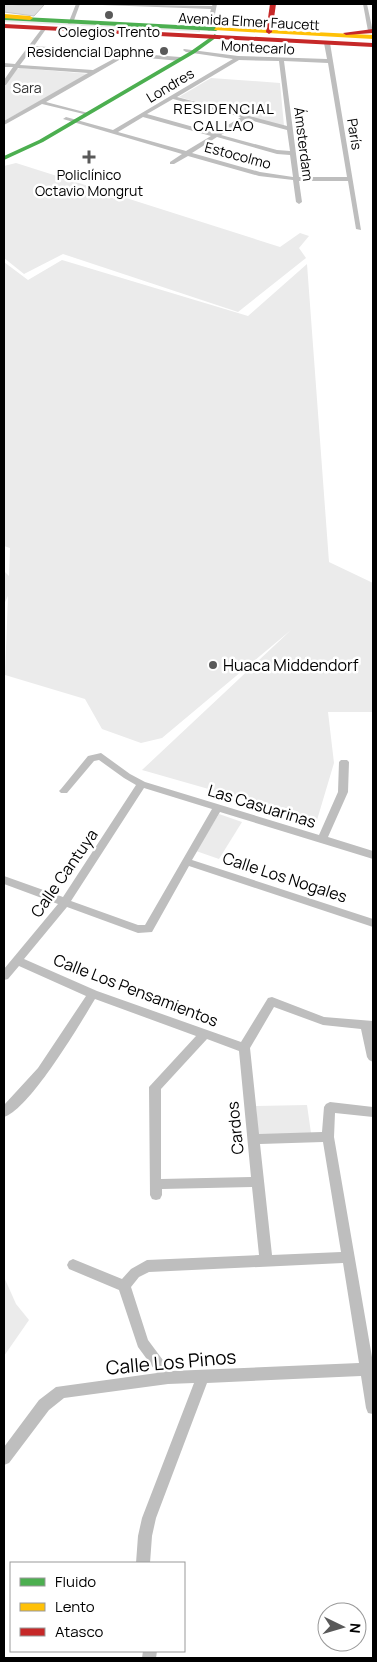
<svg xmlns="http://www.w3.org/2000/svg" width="377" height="1662" viewBox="0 0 377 1662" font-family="Manrope,sans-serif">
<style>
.green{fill:#ebebeb}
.building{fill:#dedede;stroke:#c6c6c6}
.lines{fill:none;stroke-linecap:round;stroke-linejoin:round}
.street{fill:#bebebe;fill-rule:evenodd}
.fast{fill:#4caf50;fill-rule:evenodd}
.slow{fill:#ffc107;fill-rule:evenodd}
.jam{fill:#c62828;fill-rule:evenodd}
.poi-dot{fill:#595959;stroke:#fff;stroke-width:2}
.labels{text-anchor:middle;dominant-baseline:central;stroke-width:5;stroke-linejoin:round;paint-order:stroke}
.far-street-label{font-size:14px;fill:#000;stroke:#fff}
.far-poi-label{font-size:14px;fill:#000;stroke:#fff}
.far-park-label{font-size:14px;fill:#313131;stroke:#fff}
.far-neighbourhood-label{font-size:15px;letter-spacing:1px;fill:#000;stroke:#fff}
.poi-label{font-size:16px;fill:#000;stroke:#fff;text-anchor:start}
.street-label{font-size:16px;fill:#000;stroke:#fff}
.near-street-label{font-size:19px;fill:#000;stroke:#fff}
</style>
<rect width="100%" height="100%" fill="#fff"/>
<g class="green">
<polygon points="5,20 200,30 200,32 4,22"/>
<polygon points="20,68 90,74 4,121 4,88 17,69"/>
<polygon points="211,78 280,83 284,126 179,97"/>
<polygon points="16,163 280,247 300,233 309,236 299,248 306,258 238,312 63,254 24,274 4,258 4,166"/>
<polygon points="62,260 248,316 307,264 329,562 373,583 373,712 328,712 334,763 317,820 142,770 291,630 162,738 141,743 102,729 85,699 5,675 8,596 4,604 4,571 9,576 10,548 4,546 4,262 28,280"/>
<polygon points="219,814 242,822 219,859 196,851"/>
<polygon points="307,1105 311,1133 258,1135 256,1106"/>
<polygon points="4,1277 16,1304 29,1320 4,1356"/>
</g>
<polygon class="building" points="4,4 21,5 44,5 34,16 4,12"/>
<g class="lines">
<g class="street">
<polygon points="76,4 80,4 73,23 68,24"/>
<polygon points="100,4 212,6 213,4 217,4 212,29 209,31 206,29 211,9 102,5"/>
<polygon points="363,4 367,4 373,32 368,31"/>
<path d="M 43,27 L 46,29 L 34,46 L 180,57 L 183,59 L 180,61 L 126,56 L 46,102 L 88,113 L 88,115 L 42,104 L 4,125 L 4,121 L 88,73 L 18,68 L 6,85 L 4,86 L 4,80 L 13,67 L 4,67 L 4,63 L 15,64 ZM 32,49 L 119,56 L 93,70 L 20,65 Z"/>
<path d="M 327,41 L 330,43 L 361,230 L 356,229 L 348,181 L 299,181 L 302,202 L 299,204 L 296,202 L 293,180 L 259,176 L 188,156 L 174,164 L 170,164 L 170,162 L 182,154 L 63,119 L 66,117 L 113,130 L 233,59 L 186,52 L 183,50 L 184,49 L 238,56 L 327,59 L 324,43 ZM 239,60 L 279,61 L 287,126 L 177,97 ZM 284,61 L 328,63 L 347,177 L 299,177 ZM 173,99 L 241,117 L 215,133 L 147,114 ZM 143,117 L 211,136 L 186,151 L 118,132 ZM 246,119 L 287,130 L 290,151 L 277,150 L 221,135 ZM 217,137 L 277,154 L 290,155 L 293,177 L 260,172 L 192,153 Z"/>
<path d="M 101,753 L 130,774 L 145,782 L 319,835 L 338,792 L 339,762 L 341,760 L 347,760 L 349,762 L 348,792 L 328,837 L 373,851 L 373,859 L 220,812 L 192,860 L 373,919 L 373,927 L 189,866 L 152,932 L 138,933 L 67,907 L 24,959 L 97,991 L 241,1042 L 268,998 L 272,997 L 324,1017 L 373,1021 L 373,1062 L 369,1060 L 367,1057 L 361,1029 L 323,1025 L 274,1007 L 250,1048 L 259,1134 L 322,1132 L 324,1107 L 326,1104 L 330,1102 L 373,1107 L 373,1117 L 335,1113 L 334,1137 L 373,1363 L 373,1414 L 368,1413 L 366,1408 L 361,1376 L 207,1383 L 156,1518 L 152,1536 L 150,1563 L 136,1563 L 138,1536 L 142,1518 L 194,1383 L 168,1384 L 64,1398 L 49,1410 L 9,1463 L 4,1465 L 4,1447 L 39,1400 L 56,1387 L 157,1373 L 138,1347 L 119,1290 L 69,1269 L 67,1265 L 69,1261 L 73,1259 L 122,1279 L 131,1269 L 147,1260 L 259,1255 L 252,1187 L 162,1189 L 162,1195 L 160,1199 L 156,1200 L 152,1199 L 150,1195 L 149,1087 L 196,1036 L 95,999 C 80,1024 30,1109 4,1117 L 4,1105 L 38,1068 L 86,996 L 19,966 L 8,979 L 4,980 L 4,969 L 58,904 L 4,884 L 4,876 L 63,897 L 136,785 L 124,778 L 99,760 L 94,761 L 67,793 L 61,793 L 59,791 L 61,789 L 88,756 ZM 144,788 L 212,809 L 145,925 L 138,925 L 71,901 ZM 207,1039 L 239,1051 L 251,1177 L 161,1179 L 161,1089 ZM 323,1142 L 341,1252 L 272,1255 L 260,1144 ZM 343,1263 L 359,1363 L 171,1371 L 148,1340 L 131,1287 L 139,1277 L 149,1272 Z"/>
<polygon points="143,1651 157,1651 156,1658 142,1658"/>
</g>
<g class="fast">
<polygon points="4,16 216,27 219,29 216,31 4,20"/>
<polygon points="215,34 217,37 195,53 43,142 4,160 4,156 39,140 191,51"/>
</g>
<g class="slow">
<polygon points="4,14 30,16 33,18 30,20 4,18"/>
<polygon points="216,27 373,35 373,39 214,30"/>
</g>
<g class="jam">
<polygon points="270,4 276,4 272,32 269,34 266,32"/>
<polygon points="4,24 373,43 373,47 4,28"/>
<polygon points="373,29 373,33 346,35 343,33"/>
</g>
</g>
<g class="poi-dot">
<circle cx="109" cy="15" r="5"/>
<circle cx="164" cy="51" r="5"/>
<path d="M86.5 149.5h5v5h5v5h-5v5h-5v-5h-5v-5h5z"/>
<circle cx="213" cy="665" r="5"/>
</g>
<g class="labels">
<g class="far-street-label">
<text transform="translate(249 21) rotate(3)">Avenida Elmer Faucett</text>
<text transform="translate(258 47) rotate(3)">Montecarlo</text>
<text transform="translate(170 85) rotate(-31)">Londres</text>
<text transform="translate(355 134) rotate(81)">París</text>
<text transform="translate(304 144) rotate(83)">Ámsterdam</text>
<text transform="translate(238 155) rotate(15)">Estocolmo</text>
</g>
<g class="far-poi-label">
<text x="109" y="31">Colegios Trento</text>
<text x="154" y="51" text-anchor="end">Residencial Daphne</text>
<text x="89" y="174">Policlínico<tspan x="89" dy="16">Octavio Mongrut</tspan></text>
</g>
<g class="far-park-label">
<text x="27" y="87">Sara</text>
</g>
<g class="far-neighbourhood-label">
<text x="224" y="108">RESIDENCIAL<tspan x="224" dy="17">CALLAO</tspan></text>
</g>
<g class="poi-label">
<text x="223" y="665">Huaca Middendorf</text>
</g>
<g class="street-label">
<text transform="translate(262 806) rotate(17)">Las Casuarinas</text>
<text transform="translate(64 873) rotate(-55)">Calle Cantuya</text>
<text transform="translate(285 877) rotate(18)">Calle Los Nogales</text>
<text transform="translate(136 990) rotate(21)">Calle Los Pensamientos</text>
<text transform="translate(235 1128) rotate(-96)">Cardos</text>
</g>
<g class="near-street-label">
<text transform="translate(171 1362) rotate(-5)">Calle Los Pinos</text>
</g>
</g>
<rect width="377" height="1662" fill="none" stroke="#000000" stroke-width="10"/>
<rect x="10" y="1562" width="175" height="90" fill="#ffffff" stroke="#999999"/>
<rect x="20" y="1578" width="25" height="8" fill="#4caf50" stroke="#999999"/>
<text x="55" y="1587" font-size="15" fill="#000000">Fluido</text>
<rect x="20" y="1603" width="25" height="8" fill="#ffc107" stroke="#999999"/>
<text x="55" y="1612" font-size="15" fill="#000000">Lento</text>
<rect x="20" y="1628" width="25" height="8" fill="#c62828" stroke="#999999"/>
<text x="55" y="1637" font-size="15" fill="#000000">Atasco</text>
<g transform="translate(342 1627) rotate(95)"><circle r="24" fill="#ffffff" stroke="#999999"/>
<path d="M0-4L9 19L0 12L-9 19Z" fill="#595959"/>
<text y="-8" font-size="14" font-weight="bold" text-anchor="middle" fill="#000000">N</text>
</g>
</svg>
